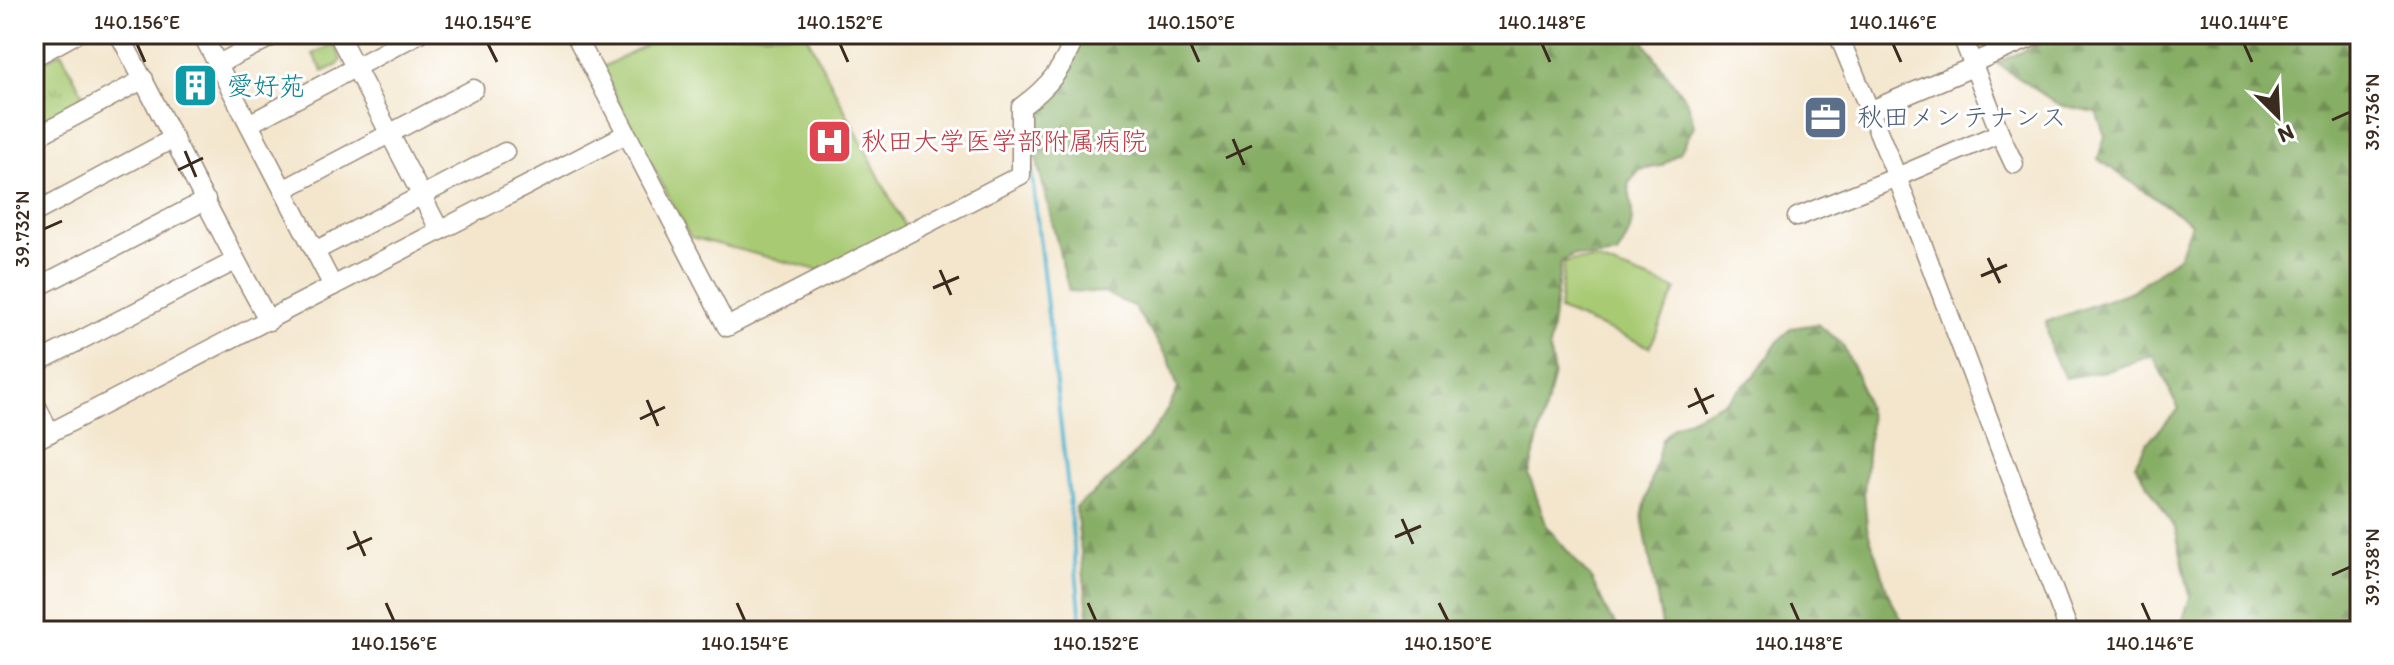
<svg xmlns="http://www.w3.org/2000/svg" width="2394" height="665" viewBox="0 0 2394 665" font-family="Itim,'Klee One',sans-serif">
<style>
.grass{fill:#a8ca73;stroke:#727a48;stroke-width:2}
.forest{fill:url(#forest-firs);stroke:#606c42;stroke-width:2}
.park{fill:url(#park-tufts);stroke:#727a48;stroke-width:2}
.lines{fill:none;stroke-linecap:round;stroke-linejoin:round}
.stream{stroke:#50b2cf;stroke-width:4}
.minor-casing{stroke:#978876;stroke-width:21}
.minor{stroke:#fff;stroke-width:18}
.ticks{fill:none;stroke:#3b2a1e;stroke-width:3}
.labels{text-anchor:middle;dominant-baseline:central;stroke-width:6;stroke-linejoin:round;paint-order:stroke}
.culture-label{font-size:26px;fill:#0d838f;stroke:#fff;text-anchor:start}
.service-label{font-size:26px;fill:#4e5e75;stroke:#fff;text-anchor:start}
.health-label{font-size:26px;fill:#be3a42;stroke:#fff;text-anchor:start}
.neatline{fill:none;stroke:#3b2a1e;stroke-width:3}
.ticks-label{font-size:20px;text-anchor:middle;fill:#3b2a1e}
</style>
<defs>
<pattern id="forest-firs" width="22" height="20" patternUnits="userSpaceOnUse" patternTransform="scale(2)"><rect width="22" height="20" fill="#86ae65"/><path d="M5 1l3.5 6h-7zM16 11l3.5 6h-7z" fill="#6f8e53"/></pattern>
<pattern id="park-tufts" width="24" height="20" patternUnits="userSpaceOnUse" patternTransform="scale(2)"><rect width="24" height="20" fill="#a8ca73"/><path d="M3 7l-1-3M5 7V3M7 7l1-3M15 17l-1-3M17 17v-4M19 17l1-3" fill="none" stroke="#8aa45e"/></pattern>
</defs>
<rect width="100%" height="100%" fill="#fff"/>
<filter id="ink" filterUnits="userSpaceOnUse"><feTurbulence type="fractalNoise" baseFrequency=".0125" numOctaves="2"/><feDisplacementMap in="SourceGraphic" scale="16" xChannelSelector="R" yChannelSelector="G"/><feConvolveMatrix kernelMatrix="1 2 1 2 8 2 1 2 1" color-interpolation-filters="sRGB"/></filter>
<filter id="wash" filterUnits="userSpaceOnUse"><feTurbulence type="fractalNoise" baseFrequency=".006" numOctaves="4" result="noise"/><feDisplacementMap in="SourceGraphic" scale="32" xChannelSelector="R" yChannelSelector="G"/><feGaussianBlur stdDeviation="1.8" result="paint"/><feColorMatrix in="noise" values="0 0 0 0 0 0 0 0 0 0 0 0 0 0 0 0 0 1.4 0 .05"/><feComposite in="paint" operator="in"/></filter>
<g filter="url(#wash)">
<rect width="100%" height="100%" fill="#f3e6cd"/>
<g class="grass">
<polygon points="667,34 806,34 907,231 821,271 690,237 601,68"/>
<polygon points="1575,260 1599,261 1676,289 1650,347 1559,310 1564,263"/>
</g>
<g class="forest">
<path d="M 1083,34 L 1643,34 L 1646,45 L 1688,103 L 1694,126 L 1681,151 L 1661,166 L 1640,170 L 1628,184 C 1634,215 1636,227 1617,255 L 1592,258 L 1574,255 L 1561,262 L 1549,349 L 1554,374 L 1529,475 L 1547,527 L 1592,580 L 1609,616 L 1622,631 L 1090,631 L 1076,507 C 1117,476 1157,436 1178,389 L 1169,359 L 1133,306 L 1104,293 L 1069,291 L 1025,112 Z"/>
<polygon points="2062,34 2360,34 2360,631 2186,631 2181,626 2190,597 2176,531 2135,464 2146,444 2179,409 2153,355 2111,370 2065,378 2051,351 2046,322 2132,291 2179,256 2191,223 2098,159 2105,136 2096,112 2059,105 1996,63"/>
<polygon points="1817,324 1841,342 1858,377 1870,419 1864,492 1867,528 1889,596 1908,631 1660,631 1662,625 1642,516 1662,439 1673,427 1728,400 1754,376 1780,339 1791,328"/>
</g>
<g class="park">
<polygon points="334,44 341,59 338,65 323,72 313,54"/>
<polygon points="61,52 86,100 34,128 34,67"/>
</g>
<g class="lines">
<polyline class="stream" points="1031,167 1069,497 1082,631"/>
</g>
</g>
<g filter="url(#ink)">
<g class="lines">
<defs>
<g id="minor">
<path d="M 119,34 C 170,129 216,227 269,321"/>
<polyline points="202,34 333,286"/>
<polyline points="338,34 440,231"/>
<path d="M 575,34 L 727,327 L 1021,175 L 1021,107 C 1050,86 1064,67 1076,34"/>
<polyline points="1838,34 1897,177 2069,631"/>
<polyline points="34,57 76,34"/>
<polyline points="1972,63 2040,34"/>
<polyline points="218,64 277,34"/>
<polyline points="1869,111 1973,67"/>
<polyline points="249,124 418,34"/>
<polyline points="1999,132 2014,164"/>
<polyline points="34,138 144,79"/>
<polyline points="283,190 474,89"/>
<polyline points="34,213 174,138"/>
<polyline points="1797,217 1897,177 2000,133 1961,34"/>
<polyline points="315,251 505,152"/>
<polyline points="34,289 206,200"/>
<polyline points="34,364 235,261"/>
<polyline points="34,401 50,433"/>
<polyline points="34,441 626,134"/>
</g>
</defs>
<use href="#minor" class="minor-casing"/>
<use href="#minor" class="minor"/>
</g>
</g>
<path class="ticks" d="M 137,44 L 145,62M 488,44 L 497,62M 840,44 L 848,62M 1191,44 L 1199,62M 1542,44 L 1550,62M 1893,44 L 1901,62M 2244,44 L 2252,62M 2332,120 L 2350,112M 1233,139 L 1244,165M 185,151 L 196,177M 1226,158 L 1252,146M 178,170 L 203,158M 44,229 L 62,221M 1988,258 L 2000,283M 940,270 L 951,295M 1981,276 L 2007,265M 933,288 L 959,277M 1695,388 L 1707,414M 647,400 L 658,426M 1688,407 L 1714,395M 640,419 L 665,407M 1402,519 L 1413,544M 354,531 L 365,556M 1395,537 L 1421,526M 347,549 L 372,538M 2332,575 L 2350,567M 386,603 L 394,621M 737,603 L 745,621M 1088,603 L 1096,621M 1439,603 L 1448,621M 1791,603 L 1799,621M 2142,603 L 2150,621"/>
<defs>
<symbol id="building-square" viewBox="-11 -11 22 22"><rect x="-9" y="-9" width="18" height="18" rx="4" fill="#0f9aa8" stroke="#fff"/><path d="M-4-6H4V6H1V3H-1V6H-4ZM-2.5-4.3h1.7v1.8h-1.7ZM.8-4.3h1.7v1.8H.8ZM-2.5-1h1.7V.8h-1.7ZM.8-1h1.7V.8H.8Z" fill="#fff"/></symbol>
<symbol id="office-square" viewBox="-11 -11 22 22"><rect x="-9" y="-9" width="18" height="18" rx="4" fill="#5c6f8a" stroke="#fff"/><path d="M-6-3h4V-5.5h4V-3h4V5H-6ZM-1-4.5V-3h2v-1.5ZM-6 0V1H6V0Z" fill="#fff"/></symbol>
<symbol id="hospital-square" viewBox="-11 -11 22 22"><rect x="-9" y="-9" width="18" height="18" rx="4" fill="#e0444e" stroke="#fff"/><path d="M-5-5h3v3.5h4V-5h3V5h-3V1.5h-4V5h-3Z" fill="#fff"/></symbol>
</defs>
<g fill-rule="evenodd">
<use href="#building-square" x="170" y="60" width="51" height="51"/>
<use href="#office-square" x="1800" y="92" width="51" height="51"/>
<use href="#hospital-square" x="804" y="116" width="51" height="51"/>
</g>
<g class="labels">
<g class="culture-label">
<text x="227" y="86">愛好苑</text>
</g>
<g class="service-label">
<text x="1857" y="117">秋田メンテナンス</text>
</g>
<g class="health-label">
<text x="861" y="141">秋田大学医学部附属病院</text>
</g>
</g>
<rect width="2394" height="665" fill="none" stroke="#fff" stroke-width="88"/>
<g transform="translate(2278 116) rotate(156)" stroke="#ffffff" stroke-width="6" paint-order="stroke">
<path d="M0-6L14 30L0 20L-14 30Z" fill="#3b2a1e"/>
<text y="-12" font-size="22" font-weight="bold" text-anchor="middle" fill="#3b2a1e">N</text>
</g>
<rect x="44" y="44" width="2306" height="577" class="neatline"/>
<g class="ticks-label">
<text x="137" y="29">140.156°E</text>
<text x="488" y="29">140.154°E</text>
<text x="840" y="29">140.152°E</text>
<text x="1191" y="29">140.150°E</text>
<text x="1542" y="29">140.148°E</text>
<text x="1893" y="29">140.146°E</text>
<text x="2244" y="29">140.144°E</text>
<text transform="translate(2372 112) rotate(-90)" y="7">39.736°N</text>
<text transform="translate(22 229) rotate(-90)" y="7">39.732°N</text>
<text transform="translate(2372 567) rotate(-90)" y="7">39.738°N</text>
<text x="394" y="650">140.156°E</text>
<text x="745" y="650">140.154°E</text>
<text x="1096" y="650">140.152°E</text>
<text x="1448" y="650">140.150°E</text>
<text x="1799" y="650">140.148°E</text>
<text x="2150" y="650">140.146°E</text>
</g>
</svg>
